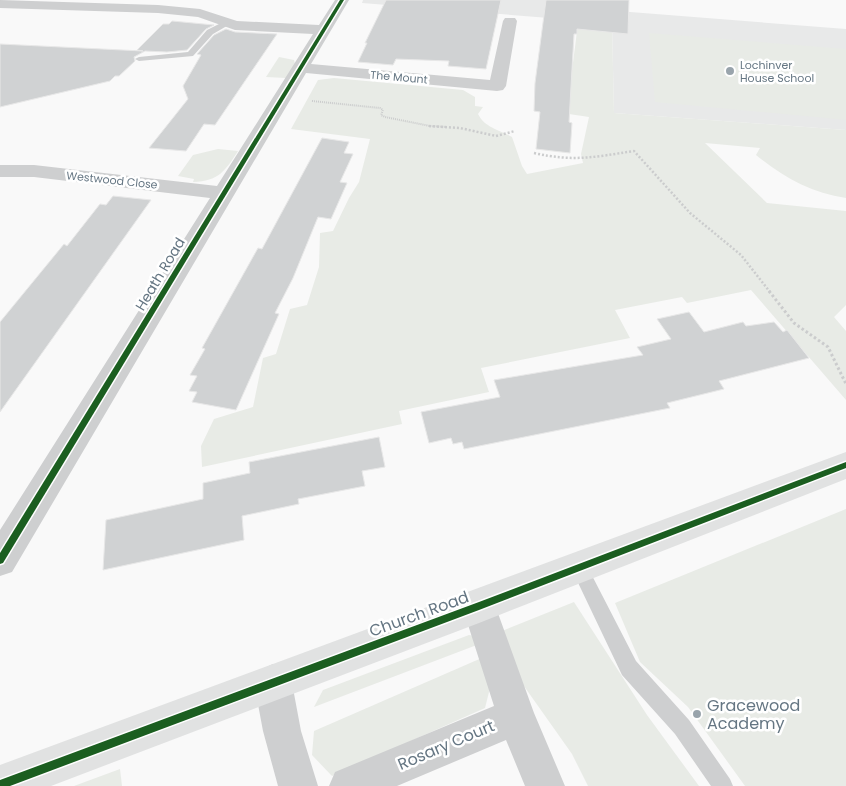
<svg xmlns="http://www.w3.org/2000/svg" width="846" height="786" viewBox="0 0 846 786" font-family="Poppins,sans-serif">
<style>
.built{fill:#e8e9e9}
.green{fill:#e8ebe6}
.building{fill:#d0d2d3;stroke:#e8e8e8}
.lines{fill:none;stroke-linecap:round;stroke-linejoin:round}
.path-far2{stroke:#cbcccd;stroke-width:2;stroke-dasharray:1 1;stroke-linecap:butt}
.path-far1{stroke:#cbcccd;stroke-width:2.5;stroke-dasharray:2 2;stroke-linecap:butt}
.path{stroke:#cbcccd;stroke-width:3;stroke-dasharray:2.5 2.5;stroke-linecap:butt}
.lane{fill:#cecfd0;fill-rule:evenodd}
.street{fill:#cecfd0;fill-rule:evenodd}
.secondary{fill:#e1e2e2;fill-rule:evenodd}
.cycleway-casing{stroke:#fff;stroke-width:3}
.cycleway{fill:#1b5e20;fill-rule:evenodd}
.poi-dot{fill:#99a4ac;stroke:#fff;stroke-width:2}
.labels{text-anchor:middle;dominant-baseline:central;stroke-width:5;stroke-linejoin:round;paint-order:stroke}
.far-poi-label{font-size:11px;fill:#657683;stroke:#fff;text-anchor:start}
.far-street-label{font-size:11px;fill:#657683;stroke:#fff}
.street-label{font-size:14px;fill:#657683;stroke:#fff}
.near-street-label{font-size:16px;fill:#657683;stroke:#fff}
.near-poi-label{font-size:16px;fill:#657683;stroke:#fff;text-anchor:start}
</style>
<rect width="100%" height="100%" fill="#f9f9f9"/>
<polygon class="built" points="363,0 593,0 592,9 846,29 846,130 614,113 612,23 362,3"/>
<g class="green">
<path d="M 578,21 L 612,24 L 614,113 L 846,130 L 846,198 C 811,193 783,177 756,155 L 760,148 L 705,143 L 767,203 L 846,211 L 846,305 L 834,317 L 846,331 L 846,400 L 751,290 L 687,303 L 682,297 L 615,310 L 630,338 L 481,368 L 489,392 L 399,411 L 402,424 L 202,467 L 201,446 L 214,419 L 253,407 L 263,358 L 276,354 L 290,309 L 307,305 L 319,267 L 320,233 L 333,231 L 349,198 L 359,182 L 370,139 L 291,129 L 318,80 L 334,78 L 463,90 L 475,97 L 475,106 L 483,107 L 478,114 C 485,128 500,130 512,137 L 522,166 L 527,174 L 583,163 L 581,154 L 589,117 L 569,114 C 569,83 575,53 578,21 Z"/>
<polygon points="649,33 846,49 846,120 655,102"/>
<polygon points="279,57 294,60 295,64 286,78 266,77"/>
<path d="M 218,149 L 238,151 C 225,171 219,181 193,182 L 194,179 L 178,176 L 193,155 Z"/>
<polygon points="846,509 846,786 745,786 688,707 640,662 615,603"/>
<polygon points="574,602 647,715 699,786 588,786 572,754 507,662 502,631"/>
<polygon points="469,635 480,637 482,643 314,707 323,690"/>
<polygon points="484,657 491,684 485,708 332,776 312,755 314,731"/>
<polygon points="120,769 122,786 74,786"/>
</g>
<g class="building">
<polygon points="386,0 501,0 486,69 448,66 449,61 396,59 393,65 358,62 367,43 365,43"/>
<polygon points="546,0 629,0 628,34 577,29 577,34 574,34 569,122 572,123 570,153 536,149 540,112 534,111 535,83"/>
<polygon points="172,21 214,25 206,29 187,50 167,52 145,51 134,57 135,61 119,76 115,76 110,81 0,107 0,44 143,51 137,50 163,24 169,24"/>
<polygon points="226,29 235,32 277,34 215,125 204,124 186,151 149,148 188,99 183,86 201,55 197,54 214,35"/>
<polygon points="322,138 349,142 344,153 353,154 340,182 347,183 331,219 318,217 293,278 275,313 279,314 236,410 192,402 197,392 189,391 197,376 190,375 205,349 202,348 258,248 262,249"/>
<polygon points="113,196 151,200 0,412 0,322 64,244 67,246 100,204 106,205"/>
<polygon points="689,312 704,332 743,322 746,326 774,322 783,332 787,330 809,358 719,381 724,389 667,403 670,408 464,449 462,442 453,444 451,438 429,443 421,412 500,397 494,380 643,355 637,347 671,339 657,319"/>
<polygon points="379,437 385,467 362,471 365,486 298,499 299,504 242,516 244,540 103,570 106,520 203,499 203,483 250,473 249,462"/>
</g>
<g class="lines">
<polyline class="path-far2" points="312,101 380,108 383,110 381,115 385,117 430,126 447,127"/>
<g class="path-far1">
<polyline points="429,126 460,128 496,136 515,131"/>
<path d="M 534,153 C 573,162 595,157 634,151 L 690,213 L 741,255 L 770,292"/>
</g>
<polyline class="path" points="769,291 794,323 828,347 846,384"/>
<g class="lane">
<polygon points="225,21 232,23 213,34 193,56 139,61 135,59 139,57 188,52 207,30"/>
<polygon points="579,560 585,562 636,661 689,720 730,779 733,786 711,786 675,734 622,675 571,568 573,562"/>
</g>
<g class="street">
<polygon points="0,0 158,5 200,9 237,21 319,25 335,0 349,0 311,64 490,80 503,21 505,18 515,18 517,21 506,86 503,90 497,91 306,73 12,572 0,576 0,530 210,198 34,177 0,177 0,165 34,165 217,186 313,34 235,30 198,17 158,13 0,8"/>
<polygon points="479,589 491,594 534,713 565,786 525,786 506,740 397,786 329,786 335,772 494,706 462,606 467,594"/>
<polygon points="273,664 286,670 292,683 301,731 318,786 278,786 263,731 254,683 260,670"/>
</g>
<polygon class="secondary" points="846,452 846,479 479,623 51,786 0,786 0,765"/>
<defs>
<g id="cycleway">
<polygon points="340,0 344,0 3,563 0,564 0,553"/>
<polygon points="846,462 846,468 479,610 10,786 0,786 0,780 479,602"/>
</g>
</defs>
<use href="#cycleway" class="cycleway-casing"/>
<use href="#cycleway" class="cycleway"/>
</g>
<g class="poi-dot">
<circle cx="730" cy="71" r="5"/>
<circle cx="697" cy="714" r="5"/>
</g>
<g class="labels">
<g class="far-poi-label">
<text x="740" y="65">Lochinver<tspan x="740" dy="13">House School</tspan></text>
</g>
<g class="far-street-label">
<text transform="translate(399 77) rotate(5)">The Mount</text>
<text transform="translate(112 180) rotate(6)">Westwood Close</text>
</g>
<g class="street-label">
<text transform="translate(160 274) rotate(-59)">Heath Road</text>
</g>
<g class="near-street-label">
<text transform="translate(419 614) rotate(-20)">Church Road</text>
<text transform="translate(446 745) rotate(-23)">Rosary Court</text>
</g>
<g class="near-poi-label">
<text x="707" y="705">Gracewood<tspan x="707" dy="18">Academy</tspan></text>
</g>
</g>
</svg>
